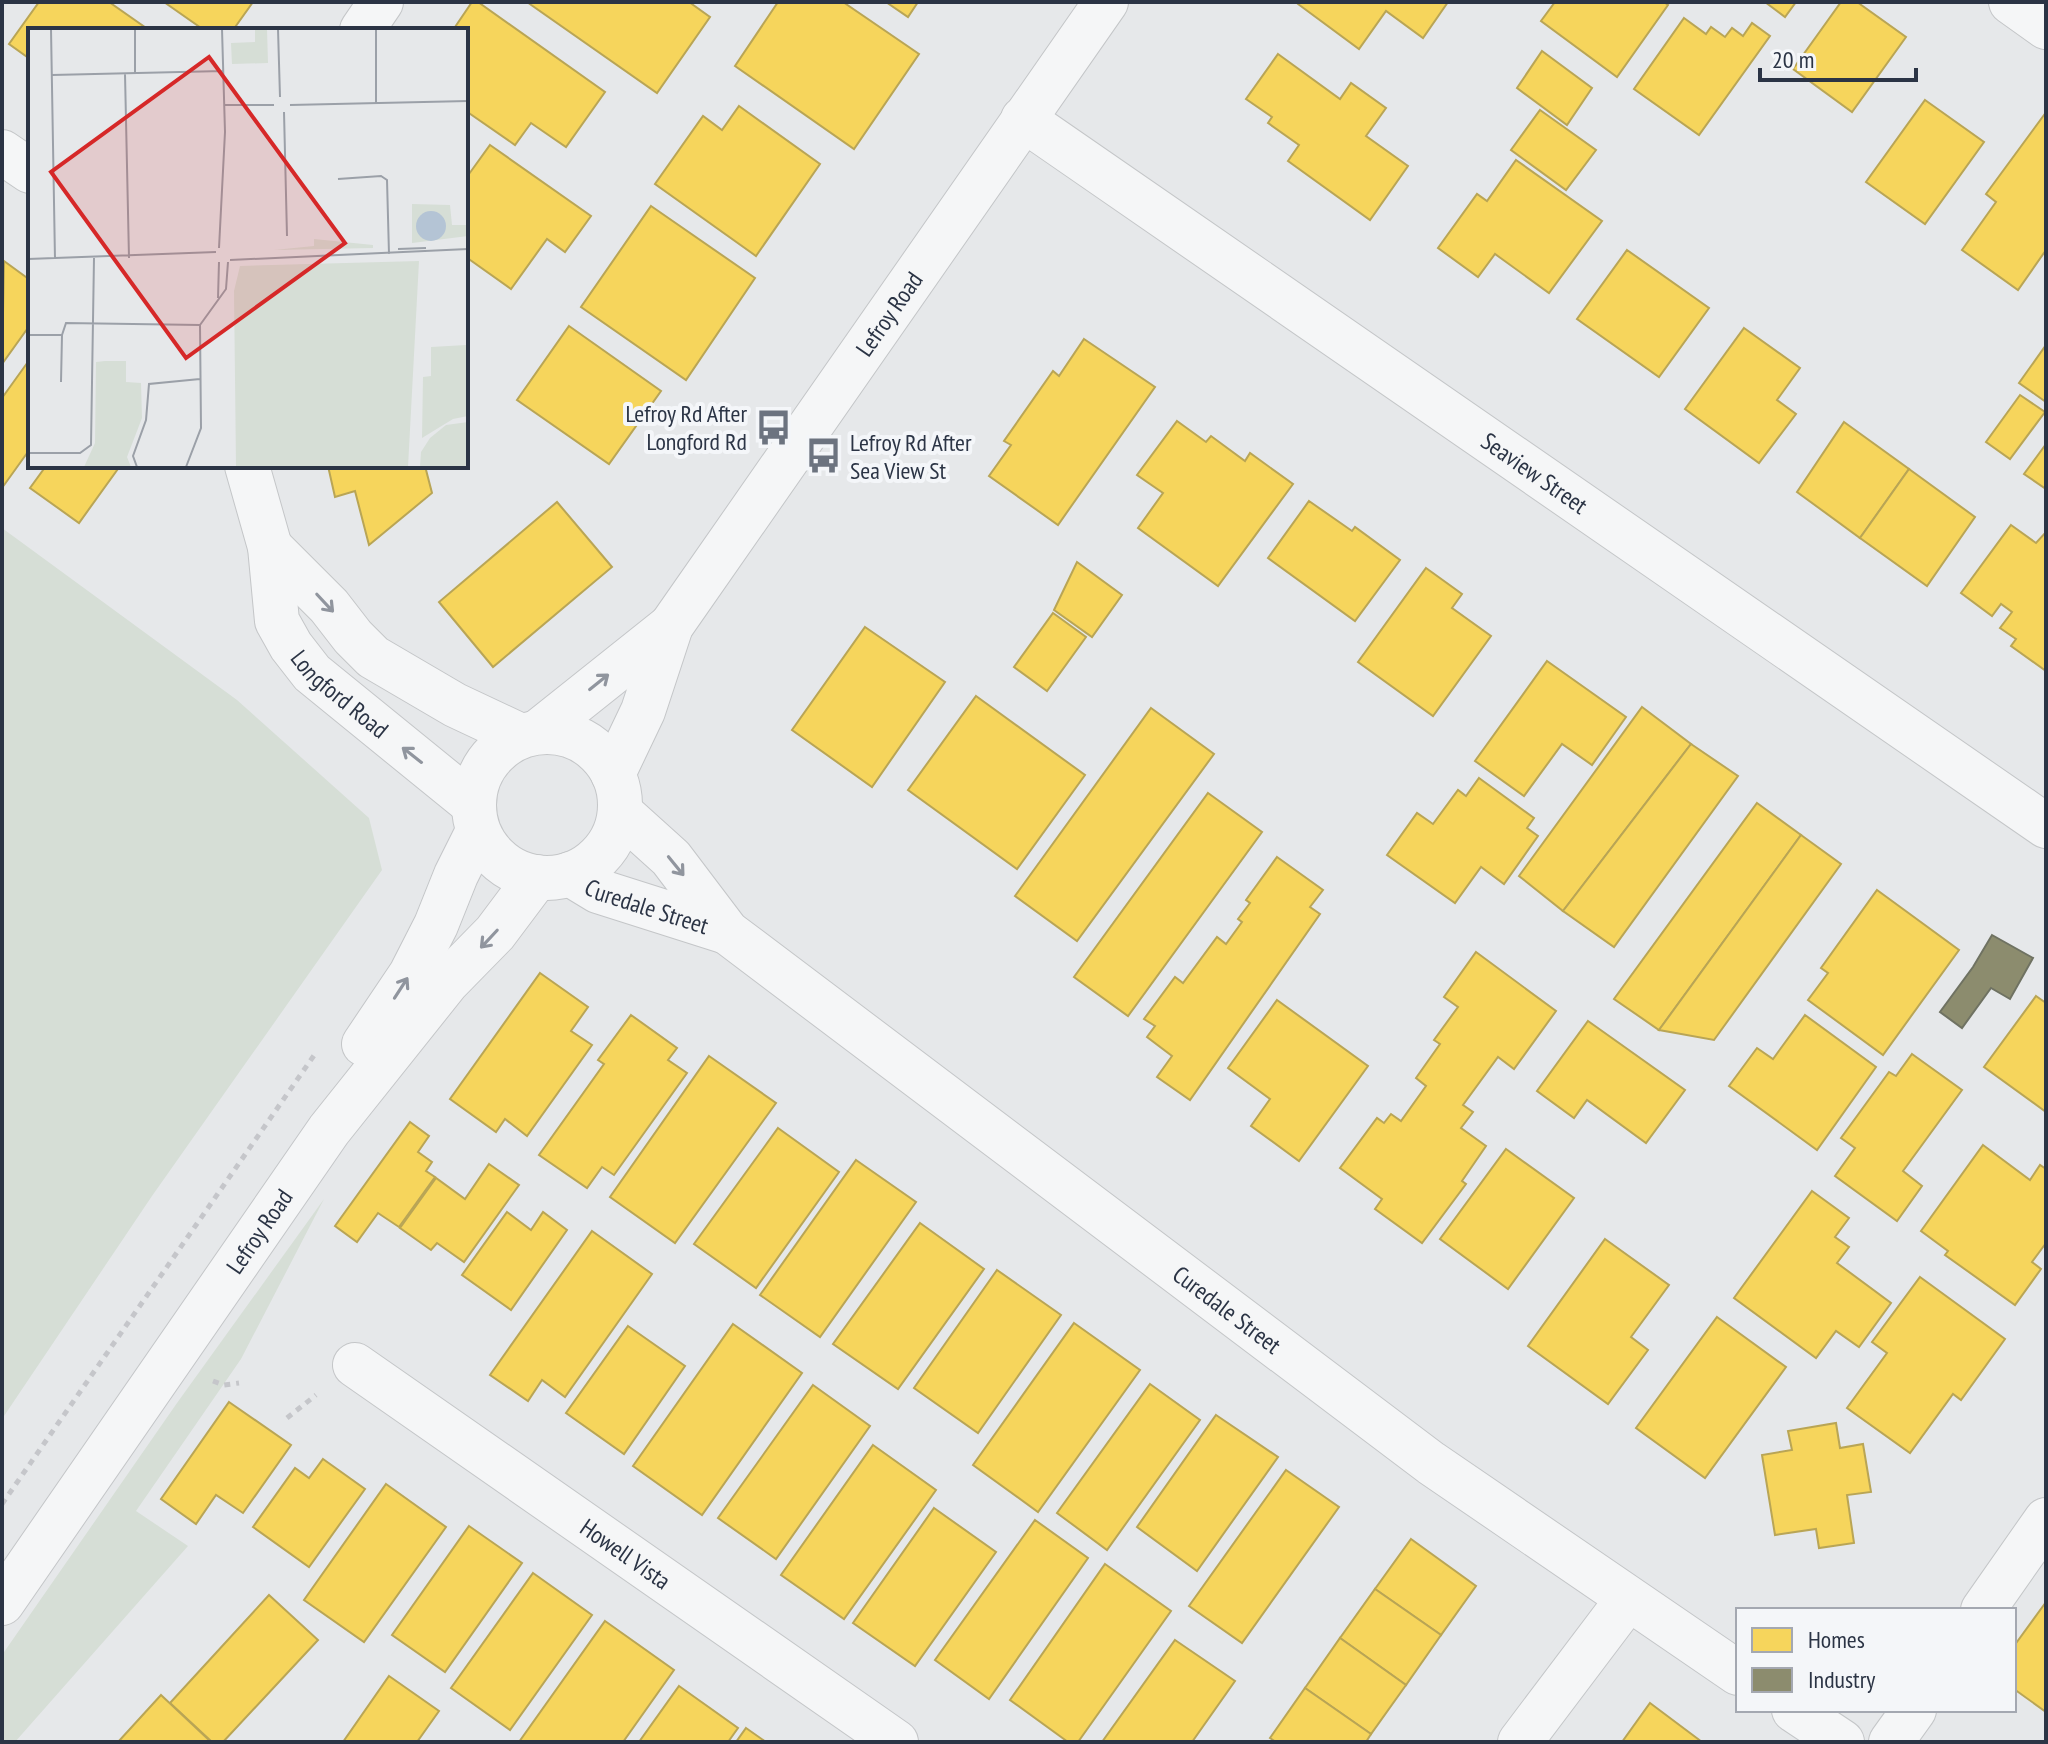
<svg xmlns="http://www.w3.org/2000/svg" width="2048" height="1744" viewBox="0 0 2048 1744" font-family="'PT Sans Narrow',sans-serif">
<style>
.green{fill:#d6ded6}
.homes{fill:#f6d55c;stroke:#b9a555;stroke-width:2}
.industry{fill:#8c8c6e;stroke:#6f7262;stroke-width:2}
.lines{fill:none;stroke-linecap:round;stroke-linejoin:round}
.minor-casing{stroke:#c4c6c8;stroke-width:46}
.path{stroke:#c5c6ca;stroke-width:5;stroke-dasharray:6 6;stroke-linecap:butt}
.minor{stroke:#f5f6f7;stroke-width:44}
.oneway{stroke:#90959e}
.labels{text-anchor:middle;dominant-baseline:central;stroke-width:8;stroke-linejoin:round;paint-order:stroke}
.street-label{font-size:24px;fill:#2b3445;stroke:#f4f6f9}
.poi-label{font-size:24px;fill:#2b3445;stroke:#f4f6f9;text-anchor:end}
.inset-road{fill:none;stroke:#9ba0a8;stroke-width:2}
.view{fill:#d62828;fill-opacity:0.15;stroke:#d62828;stroke-width:4}
.inset-edge{fill:none;stroke:#2b3445;stroke-width:4}
</style>
<rect width="100%" height="100%" fill="#e6e8ea"/>
<g class="green">
<polygon points="2,528 237,700 369,818 382,870 152,1196 2,1419"/>
<polygon points="324,1199 241,1359 136,1511 188,1546 15,1742 2,1742 2,1655 177,1403"/>
</g>
<g class="homes">
<polygon points="39,2 109,2 149,30 30,30 30,59 9,44"/>
<polygon points="164,2 253,2 233,30 204,30"/>
<polygon points="472,2 478,2 605,92 566,147 531,123 515,145 466,111 466,30 453,30"/>
<polygon points="527,2 689,2 710,17 657,93"/>
<polygon points="778,2 843,2 919,54 854,149 735,66"/>
<polygon points="886,2 918,2 908,17"/>
<polygon points="1299,2 1448,2 1423,38 1386,11 1359,49 1298,4"/>
<polygon points="1555,2 1664,2 1668,5 1617,77 1541,21"/>
<polygon points="1765,2 1796,2 1785,17"/>
<polygon points="1841,2 1857,2 1906,37 1852,112 1793,69"/>
<polygon points="1684,18 1706,34 1711,27 1725,37 1732,28 1743,36 1752,23 1770,36 1699,135 1634,89"/>
<polygon points="1542,51 1592,88 1567,125 1517,88"/>
<polygon points="1278,54 1340,99 1351,83 1386,108 1366,136 1408,166 1370,220 1288,161 1299,145 1268,123 1272,117 1246,99"/>
<polygon points="1925,100 1984,142 1925,224 1866,182"/>
<polygon points="739,106 820,164 756,256 655,184 703,116 722,130"/>
<polygon points="1540,110 1596,150 1566,190 1511,150"/>
<polygon points="2044,115 2046,117 2046,250 2018,290 1962,250 1996,202 1986,194"/>
<polygon points="490,145 591,216 565,252 547,239 511,289 466,257 466,172 469,174"/>
<polygon points="1516,160 1602,221 1549,293 1495,254 1478,277 1438,248 1477,194 1487,201"/>
<polygon points="651,206 755,278 686,380 581,307"/>
<polygon points="1627,250 1709,308 1659,377 1577,319"/>
<polygon points="4,261 30,280 30,325 2,364"/>
<polygon points="569,326 661,391 609,464 517,400"/>
<polygon points="1744,328 1800,368 1777,400 1796,414 1759,463 1685,409"/>
<polygon points="1084,339 1155,387 1058,525 989,476 1011,445 1004,441 1053,371 1059,376"/>
<polygon points="2046,345 2046,402 2019,383"/>
<polygon points="30,359 30,449 2,488 2,398"/>
<polygon points="2020,395 2045,412 2010,459 1986,442"/>
<polygon points="1177,421 1206,442 1211,436 1245,461 1250,453 1293,484 1218,586 1138,528 1163,493 1137,475"/>
<polygon points="1844,422 1909,469 1860,538 1797,492"/>
<polygon points="2046,444 2046,489 2024,474"/>
<polygon points="46,466 120,466 79,523 30,488"/>
<polygon points="328,466 425,466 432,493 369,545 355,491 335,497"/>
<polygon points="1909,469 1975,517 1927,586 1860,538"/>
<polygon points="1309,501 1352,531 1355,527 1400,560 1355,621 1268,558"/>
<polygon points="557,502 612,567 493,667 439,602"/>
<polygon points="2011,525 2036,543 2046,532 2046,671 2011,646 2016,639 2000,628 2012,612 2001,604 1992,616 1961,593"/>
<polygon points="1077,562 1122,595 1092,637 1054,610"/>
<polygon points="1426,568 1462,594 1452,608 1491,636 1433,716 1358,662"/>
<polygon points="1053,613 1086,637 1047,691 1014,667"/>
<polygon points="865,627 945,682 872,787 792,730"/>
<polygon points="1547,661 1626,717 1592,765 1562,744 1524,796 1475,761"/>
<polygon points="976,696 1085,775 1017,869 908,790"/>
<polygon points="1642,707 1691,744 1563,911 1519,876"/>
<polygon points="1151,708 1214,754 1077,941 1015,896"/>
<polygon points="1691,744 1738,776 1614,947 1563,911"/>
<polygon points="1479,778 1534,818 1527,828 1538,836 1504,884 1481,867 1455,903 1387,855 1417,813 1433,824 1458,790 1466,796"/>
<polygon points="1208,793 1262,832 1128,1016 1074,977"/>
<polygon points="1757,803 1801,835 1659,1030 1614,999"/>
<polygon points="1801,835 1841,864 1714,1040 1659,1030"/>
<polygon points="1277,857 1323,890 1310,907 1320,914 1190,1100 1157,1077 1172,1056 1147,1037 1155,1026 1144,1019 1175,977 1183,983 1217,937 1226,944 1242,922 1238,919 1250,903 1246,900"/>
<polygon points="1877,890 1959,950 1883,1055 1808,1000 1828,973 1821,968"/>
<polygon points="1476,952 1556,1011 1514,1069 1498,1057 1463,1105 1473,1112 1461,1128 1486,1146 1462,1181 1466,1184 1422,1243 1375,1209 1382,1199 1340,1168 1377,1118 1384,1123 1391,1114 1401,1121 1426,1086 1416,1078 1440,1044 1434,1040 1458,1007 1444,997"/>
<polygon points="540,973 588,1007 571,1031 592,1045 527,1136 505,1119 496,1132 450,1099"/>
<polygon points="2036,996 2046,1003 2046,1112 1984,1067"/>
<polygon points="1277,1000 1368,1066 1299,1161 1251,1126 1270,1099 1228,1068"/>
<polygon points="631,1015 677,1048 668,1060 687,1073 614,1175 602,1167 587,1188 539,1155 604,1064 598,1060"/>
<polygon points="1805,1015 1876,1067 1817,1150 1729,1086 1757,1048 1773,1059"/>
<polygon points="1588,1021 1685,1090 1646,1143 1587,1100 1574,1118 1537,1091"/>
<polygon points="1912,1054 1962,1090 1903,1171 1922,1186 1897,1221 1835,1176 1855,1148 1841,1138 1889,1072 1896,1076"/>
<polygon points="709,1056 776,1103 675,1243 610,1197"/>
<polygon points="410,1122 429,1136 418,1152 432,1162 426,1171 435,1177 399,1227 378,1213 357,1242 335,1226"/>
<polygon points="778,1128 839,1172 756,1288 694,1244"/>
<polygon points="1983,1145 2030,1180 2040,1165 2046,1169 2046,1243 2032,1262 2041,1269 2015,1305 1945,1255 1948,1251 1921,1231"/>
<polygon points="1506,1149 1574,1198 1508,1289 1440,1239"/>
<polygon points="856,1160 916,1202 820,1337 760,1295"/>
<polygon points="489,1164 519,1185 464,1262 437,1243 431,1250 400,1228 436,1178 465,1199"/>
<polygon points="1812,1191 1849,1218 1835,1237 1849,1247 1837,1263 1891,1303 1859,1347 1836,1331 1816,1358 1734,1298"/>
<polygon points="507,1212 531,1230 543,1212 567,1230 511,1310 462,1275"/>
<polygon points="920,1223 984,1269 898,1389 833,1344"/>
<polygon points="592,1231 652,1274 565,1397 542,1380 528,1401 490,1375"/>
<polygon points="1605,1239 1669,1285 1631,1337 1648,1350 1608,1404 1528,1346"/>
<polygon points="997,1270 1061,1315 978,1433 914,1388"/>
<polygon points="1920,1277 2005,1339 1961,1400 1953,1394 1910,1453 1847,1408 1887,1353 1872,1342"/>
<polygon points="1717,1317 1786,1367 1705,1478 1636,1428"/>
<polygon points="1074,1323 1140,1370 1038,1512 973,1465"/>
<polygon points="733,1324 802,1373 702,1515 633,1466"/>
<polygon points="628,1326 685,1366 624,1454 566,1413"/>
<polygon points="1150,1384 1200,1420 1107,1550 1057,1513"/>
<polygon points="813,1385 870,1426 776,1559 718,1518"/>
<polygon points="229,1402 291,1445 243,1513 216,1495 196,1524 161,1499"/>
<polygon points="1216,1415 1278,1457 1197,1571 1137,1527"/>
<polygon points="1836,1423 1840,1448 1863,1444 1871,1492 1847,1495 1854,1543 1819,1548 1816,1529 1775,1535 1762,1455 1792,1450 1788,1431"/>
<polygon points="873,1445 936,1490 844,1619 781,1575"/>
<polygon points="323,1459 365,1489 309,1567 253,1527 295,1468 309,1478"/>
<polygon points="1286,1470 1339,1507 1242,1643 1189,1606"/>
<polygon points="386,1484 446,1527 364,1642 304,1600"/>
<polygon points="934,1508 996,1552 915,1666 853,1623"/>
<polygon points="1035,1520 1088,1558 989,1699 935,1660"/>
<polygon points="469,1526 522,1563 445,1672 392,1635"/>
<polygon points="1411,1539 1476,1586 1441,1635 1375,1589"/>
<polygon points="1105,1564 1171,1611 1078,1742 1068,1742 1010,1700"/>
<polygon points="533,1573 592,1615 510,1730 451,1688"/>
<polygon points="1375,1589 1441,1635 1406,1685 1340,1638"/>
<polygon points="269,1595 318,1640 223,1742 212,1742 170,1703"/>
<polygon points="2046,1602 2046,1712 2014,1689 2014,1646"/>
<polygon points="605,1621 674,1670 623,1742 519,1742"/>
<polygon points="1340,1638 1406,1685 1371,1734 1305,1688"/>
<polygon points="1175,1640 1235,1681 1192,1742 1102,1742"/>
<polygon points="389,1676 439,1711 417,1742 343,1742"/>
<polygon points="679,1686 738,1728 728,1742 639,1742"/>
<polygon points="1305,1688 1371,1734 1366,1742 1276,1742 1270,1738"/>
<polygon points="161,1695 210,1741 209,1742 118,1742"/>
<polygon points="1650,1703 1702,1742 1622,1742"/>
<polygon points="746,1728 766,1742 736,1742"/>
</g>
<polygon class="industry" points="1992,935 2033,958 2010,999 1991,988 1962,1028 1940,1012 1973,967"/>
<g class="lines">
<defs>
<g id="minor">
<polyline points="2011,2 2046,27"/>
<polyline points="362,30 381,2"/>
<path id="s1" d="M 1023,119 L 2046,826"/>
<polyline points="2,152 30,171"/>
<path id="s2" d="M 247,466 L 270,547 L 277,621 L 291,646 L 312,673 L 473,804"/>
<polyline points="270,547 329,606 353,637 373,657 455,705 521,736"/>
<polyline points="538,732 671,626"/>
<circle cx="547" cy="805" r="73"/>
<path id="s3" d="M 613,774 L 643,711 L 671,626 L 1106,2"/>
<path id="s4" d="M 620,812 L 671,858 L 727,932 L 1431,1463 L 1738,1673"/>
<path id="s5" d="M 570,874 L 598,891 L 727,932"/>
<polyline points="364,1044 411,974 436,925 456,875 478,831"/>
<path id="s6" d="M 355,1365 L 896,1742"/>
<path id="s7" d="M 2,1603 L 329,1130 L 447,982 L 495,933 L 537,877"/>
<polyline points="1983,1610 2046,1520"/>
<polyline points="1794,1710 1842,1742"/>
<polyline points="1520,1742 1628,1599"/>
<polyline points="1891,1742 1914,1710"/>
</g>
</defs>
<use href="#minor" class="minor-casing"/>
<g class="path">
<polyline points="213,1381 224,1385 239,1383"/>
<polyline points="287,1418 316,1395"/>
<polyline points="2,1504 315,1054"/>
</g>
<use href="#minor" class="minor"/>
</g>
<defs><path id="oneway-shaft" d="M-6 0H5M1.5-3L5.5 0L1.5 3" fill="none" stroke-width="1.6" stroke-linecap="round" stroke-linejoin="round" transform="scale(2)"/></defs>
<g class="oneway">
<use href="#oneway-shaft" transform="translate(325 603) rotate(47)"/>
<use href="#oneway-shaft" transform="translate(599 682) rotate(-39)"/>
<use href="#oneway-shaft" transform="translate(412 755) rotate(-142)"/>
<use href="#oneway-shaft" transform="translate(676 866) rotate(51)"/>
<use href="#oneway-shaft" transform="translate(489 939) rotate(133)"/>
<use href="#oneway-shaft" transform="translate(401 988) rotate(-57)"/>
</g>
<defs>
<symbol id="bus-bare" viewBox="-9 -9 18 18"><path d="M-5-6H5V4H4V6H2V4H-2V6H-4V4H-5ZM-3.5-4V0h7V-4ZM-3.5 1.2v1.5H-2V1.2ZM2 1.2v1.5H3.5V1.2Z" fill="#6c737f" stroke="#f4f6f9" stroke-width="2.5" paint-order="stroke"/></symbol>
</defs>
<g fill-rule="evenodd">
<use href="#bus-bare" x="748" y="402" width="51" height="51"/>
<use href="#bus-bare" x="798" y="430" width="51" height="51"/>
</g>
<g class="labels">
<g class="street-label">
<text stroke="none"><textPath href="#s3" startOffset="540">Lefroy Road</textPath></text>
<text stroke="none"><textPath href="#s1" startOffset="622">Seaview Street</textPath></text>
<text stroke="none"><textPath href="#s2" startOffset="256">Longford Road</textPath></text>
<text stroke="none"><textPath href="#s5" startOffset="84">Curedale Street</textPath></text>
<text stroke="none"><textPath href="#s7" startOffset="452">Lefroy Road</textPath></text>
<text stroke="none"><textPath href="#s4" startOffset="788">Curedale Street</textPath></text>
<text stroke="none"><textPath href="#s6" startOffset="330">Howell Vista</textPath></text>
</g>
<g class="poi-label">
<text x="747" y="413">Lefroy Rd After<tspan x="747" dy="28">Longford Rd</tspan></text>
<text x="850" y="442" text-anchor="start">Lefroy Rd After<tspan x="850" dy="28">Sea View St</tspan></text>
</g>
</g>
<g transform="translate(28 28)">
<rect width="440" height="440" fill="#e6e8ea"/>
<path d="M 227,1 L 239,1 L 240,35 L 204,36 L 203,15 L 227,14 ZM 384,176 L 422,177 L 424,197 L 440,197 L 440,208 L 384,215 ZM 286,211 L 345,217 L 345,220 L 246,222 L 286,218 ZM 391,233 L 380,439 L 184,439 L 208,438 L 206,263 L 212,238 ZM 438,317 L 440,388 L 425,391 L 394,410 L 395,349 L 403,348 L 403,319 ZM 77,333 L 98,333 L 98,354 L 113,355 L 114,390 L 99,429 L 103,439 L 56,439 L 67,415 L 68,334 ZM 440,394 L 440,439 L 392,439 L 393,424 L 402,410 L 418,397 Z" fill="#d6ded6"/>
<path d="M388 198a15 15 0 1 1 30 0a15 15 0 1 1-30 0Z" fill="#b4c4d5"/>
<path class="inset-road" d="M 23,1 L 27,231M 107,1 L 107,45M 250,1 L 252,69M 348,1 L 348,76M 97,46 L 101,230M 24,47 L 195,43M 196,77 L 246,77M 262,77 L 440,73M 256,84 L 259,208M 310,151 L 353,148 L 359,152 L 361,226M 191,220 L 197,104 L 194,1M 370,221 L 398,220M 0,231 L 188,224M 202,232 L 440,221M 190,270 L 191,234M 0,307 L 34,307 L 33,354M 34,307 L 38,295 L 172,297M 0,425 L 52,425 L 63,417 L 66,230M 109,439 L 105,428 L 118,392 L 121,356 L 172,351M 158,439 L 173,400 L 172,297 L 198,261 L 200,234"/>
<path class="view" d="M 181,29 L 317,215 L 158,330 L 23,144 Z"/>
<rect width="440" height="440" class="inset-edge"/>
</g>
<rect width="2048" height="1744" fill="none" stroke="#2b3445" stroke-width="8"/>
<rect x="1736" y="1608" width="280" height="104" fill="#f4f6f9" stroke="#a4a8b1" stroke-width="2"/>
<rect x="1752" y="1628" width="40" height="24" fill="#f6d55c" stroke="#a4a8b1" stroke-width="2"/>
<text x="1808" y="1648" font-size="24" fill="#2b3445">Homes</text>
<rect x="1752" y="1668" width="40" height="24" fill="#8c8c6e" stroke="#a4a8b1" stroke-width="2"/>
<text x="1808" y="1688" font-size="24" fill="#2b3445">Industry</text>
<path d="M1760 68v12h156v-12" fill="none" stroke="#2b3445" stroke-width="4"/>
<text x="1772" y="68" font-size="24" fill="#2b3445" stroke="#f4f6f9" stroke-width="6" paint-order="stroke">20 m</text>
</svg>
